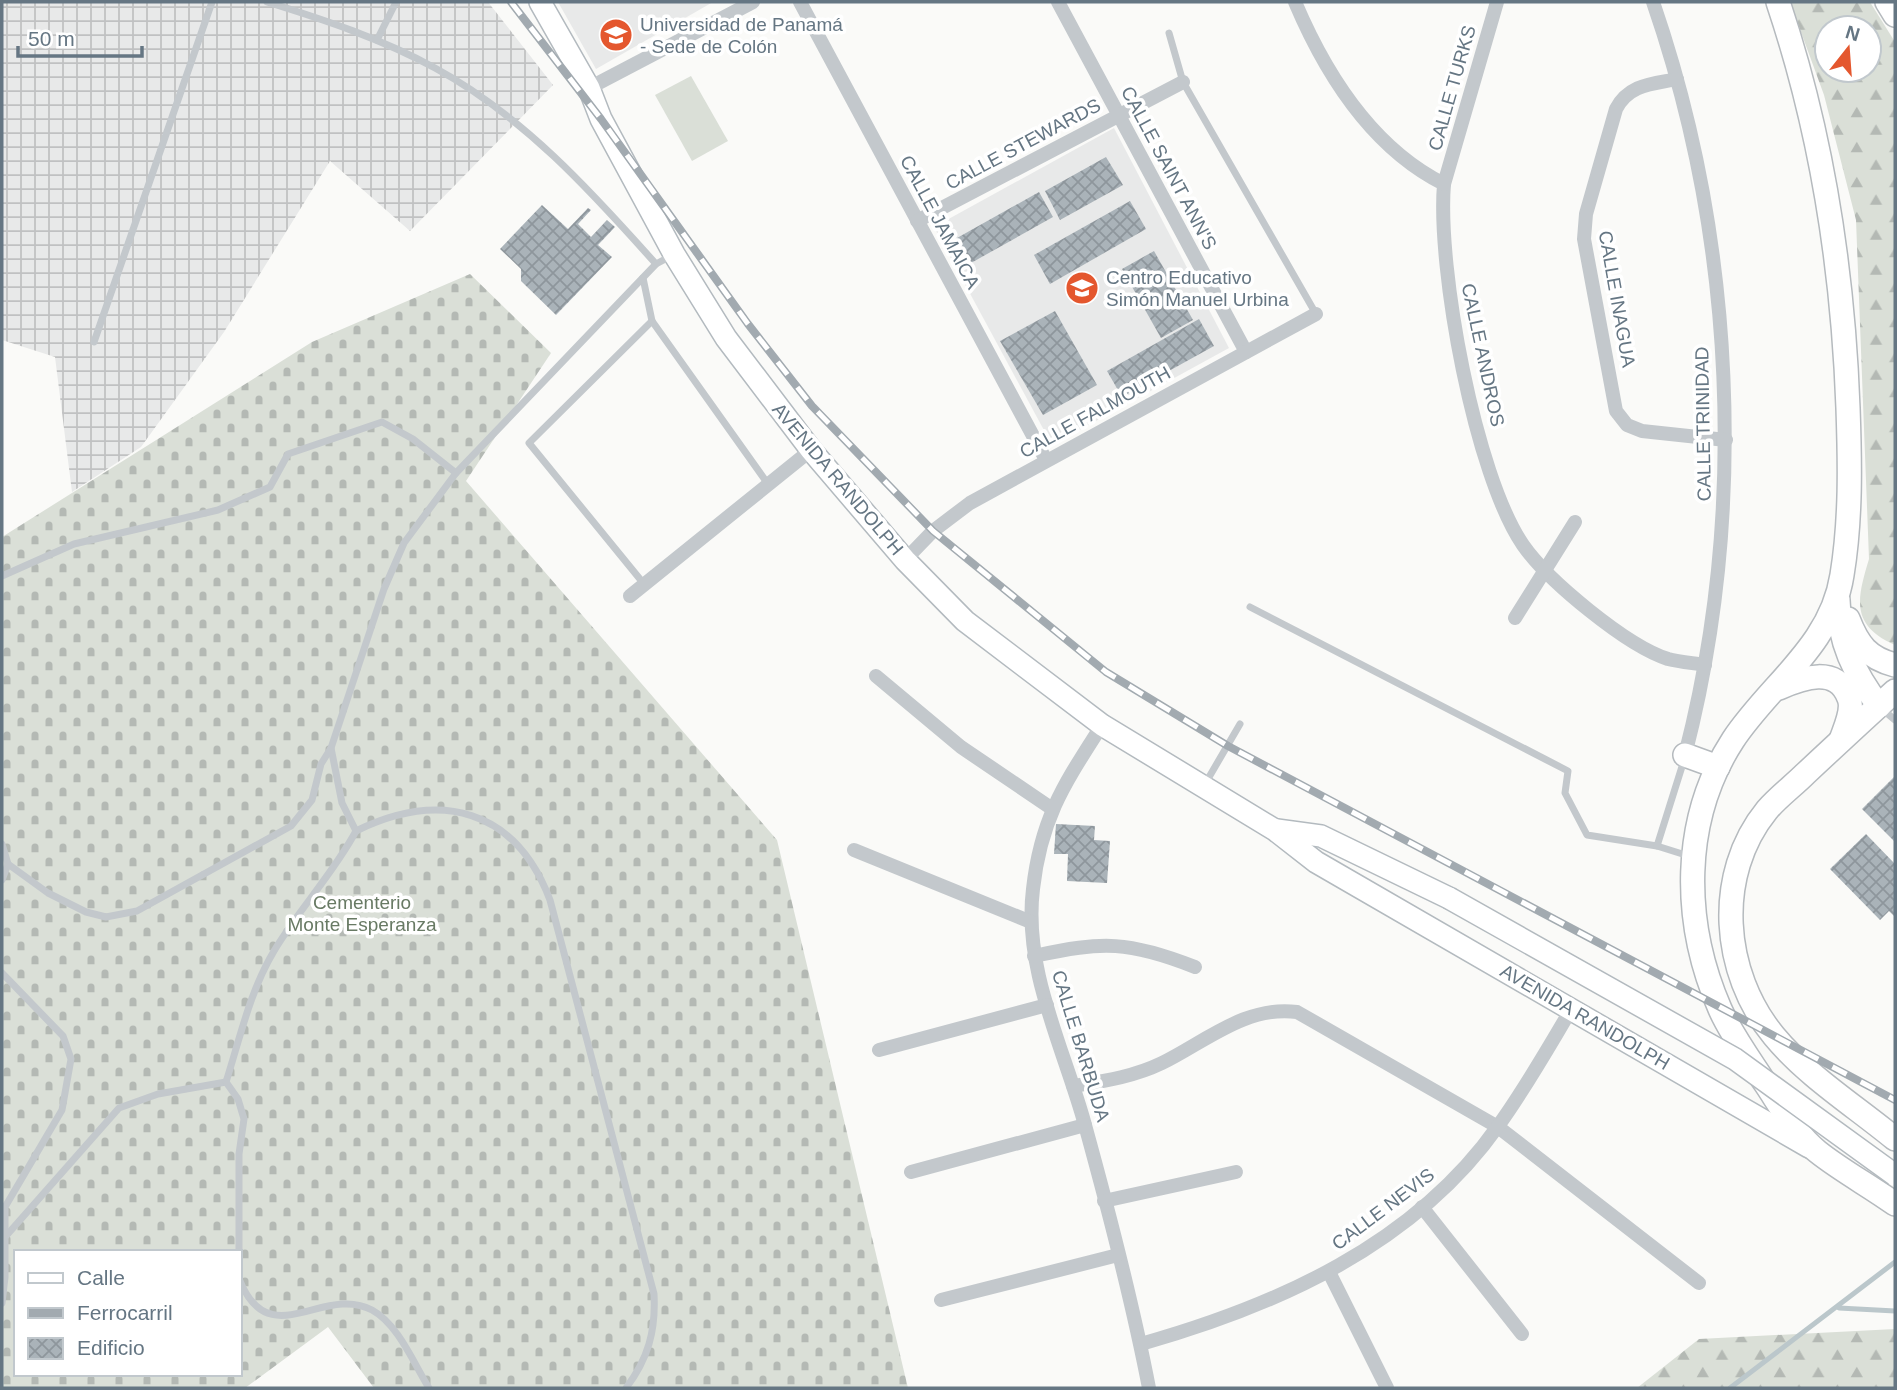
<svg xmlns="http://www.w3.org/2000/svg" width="1897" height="1390" viewBox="0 0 1897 1390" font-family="Helvetica,sans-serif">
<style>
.built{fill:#e8e9e9}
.industrial{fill:url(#industrial-grid)}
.forest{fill:url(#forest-firs);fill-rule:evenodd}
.cemetery{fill:url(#cemetery-stones);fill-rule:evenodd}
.pitch{fill:#dadfd7}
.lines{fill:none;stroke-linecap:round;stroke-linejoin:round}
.stream{stroke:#bbc7cb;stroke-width:5}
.building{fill:url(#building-cross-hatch)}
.secondary-casing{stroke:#b3babf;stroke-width:24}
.primary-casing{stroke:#b5babe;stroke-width:26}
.service{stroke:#c3c8cc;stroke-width:7}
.minor{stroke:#c3c8cc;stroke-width:14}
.secondary{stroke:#fff;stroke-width:21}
.primary{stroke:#fff;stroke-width:23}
.rail-casing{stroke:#a2aab0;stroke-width:8}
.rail{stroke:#fff;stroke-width:5;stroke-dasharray:16;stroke-linecap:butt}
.secondary-bridge-casing{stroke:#b3babf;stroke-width:24;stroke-linecap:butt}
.secondary-bridge{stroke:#fff;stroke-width:21}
.labels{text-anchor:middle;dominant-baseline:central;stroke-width:7;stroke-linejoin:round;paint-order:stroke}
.poi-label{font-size:19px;fill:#657683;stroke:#fff;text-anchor:start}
.street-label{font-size:19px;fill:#657683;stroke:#fff}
.park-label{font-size:19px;fill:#687a64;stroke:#fff}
</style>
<defs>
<pattern id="industrial-grid" width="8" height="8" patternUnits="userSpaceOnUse" patternTransform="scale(1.75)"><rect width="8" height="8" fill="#e8e9e9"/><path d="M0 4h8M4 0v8" fill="none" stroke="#c0c1c2"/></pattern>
<pattern id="forest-firs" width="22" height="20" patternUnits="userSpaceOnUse" patternTransform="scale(1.75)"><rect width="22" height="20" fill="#dadfd7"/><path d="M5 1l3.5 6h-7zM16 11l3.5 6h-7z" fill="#b4b9b4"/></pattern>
<pattern id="cemetery-stones" width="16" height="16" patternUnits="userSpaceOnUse" patternTransform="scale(1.75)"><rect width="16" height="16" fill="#dadfd7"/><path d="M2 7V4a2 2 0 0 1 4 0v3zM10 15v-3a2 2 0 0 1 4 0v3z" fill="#b4b9b4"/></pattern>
<pattern id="building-cross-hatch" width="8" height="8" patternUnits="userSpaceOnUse" patternTransform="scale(1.75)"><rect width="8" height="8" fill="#aab3b9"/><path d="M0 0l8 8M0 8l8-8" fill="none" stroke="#8e969c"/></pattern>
</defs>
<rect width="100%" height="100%" fill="#fafaf8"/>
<g class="built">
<polygon points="558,2 713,2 596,69"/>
<polygon points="1114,128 1229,348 1052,445 934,227"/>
</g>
<polygon class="industrial" points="2,2 488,2 553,85 410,231 330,161 224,332 141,447 72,492 55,357 2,340"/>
<g class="forest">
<path d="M 1790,2 L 1870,2 L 1895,42 L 1895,645 C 1850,625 1857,599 1869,559 L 1856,220 L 1824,95 ZM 1827,28 L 1869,28 L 1869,70 L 1827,70 Z"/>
<polygon points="1895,1329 1895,1388 1637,1388 1699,1339"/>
</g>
<path class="cemetery" d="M 470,274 L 551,353 L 466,481 L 777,840 L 908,1388 L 374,1388 L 328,1327 L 245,1388 L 2,1388 L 2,537 L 312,342 ZM 16,1252 L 240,1252 L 240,1374 L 16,1374 Z"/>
<polygon class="pitch" points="691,76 728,141 692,161 655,95"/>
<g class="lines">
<g class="stream">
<polyline points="1839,1308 1895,1311"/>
<polyline points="1730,1388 1895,1262"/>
</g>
</g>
<g class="building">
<polygon points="1106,157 1123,185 1060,220 1045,191"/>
<polygon points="1039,192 1053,217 971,263 957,238"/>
<polygon points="1130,201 1146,229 1050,284 1034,255"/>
<polygon points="542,205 568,229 588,208 591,210 578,224 591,237 607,220 615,227 598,245 612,257 556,315 521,281 521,269 500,249"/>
<polygon points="1154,251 1193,320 1161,338 1122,269"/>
<polygon points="1055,311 1097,385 1043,415 1000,341"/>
<polygon points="1199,319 1214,346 1122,397 1107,371"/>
<polygon points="1895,776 1895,842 1862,809"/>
<polygon points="1056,824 1095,826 1094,840 1110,841 1107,883 1067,881 1068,854 1054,854"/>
<polygon points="1866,834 1895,864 1895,917 1889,911 1880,920 1830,869"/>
</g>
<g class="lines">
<defs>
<g id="secondary">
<polyline points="540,2 589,88 601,119 674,254 726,338 811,450 905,560 965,621 1102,725 1275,830 1316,862 1809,1147"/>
<polyline points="1277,830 1321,836 1449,898"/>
</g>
<g id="primary">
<path d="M 1778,2 C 1822,133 1843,270 1848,408 C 1850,464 1851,520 1842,575 C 1831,646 1770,684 1733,740 C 1681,820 1682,922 1720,1009 C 1731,1034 1750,1060 1765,1083 C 1780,1105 1796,1135 1818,1152 C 1842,1171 1870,1186 1895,1204"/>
<polyline points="1887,2 1895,15"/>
<path d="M 1838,600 C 1839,642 1854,673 1879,706"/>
<path d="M 1848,619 C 1858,645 1868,658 1895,665"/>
<path d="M 1779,688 C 1802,678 1837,665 1849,698 C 1854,710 1845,728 1841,740"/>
<path d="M 1895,691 C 1865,718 1835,746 1805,774 C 1793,786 1778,797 1767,810 C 1714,875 1722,973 1774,1036 C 1807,1076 1855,1106 1895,1139"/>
<polyline points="1685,755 1718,767"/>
</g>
</defs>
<use href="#secondary" class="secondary-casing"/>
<use href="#primary" class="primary-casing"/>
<g class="service">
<path d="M 267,2 C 325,20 382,39 435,68 C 522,115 591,191 656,264"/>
<polyline points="1169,33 1183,82 1316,314"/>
<polyline points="377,40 396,2"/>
<polyline points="643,278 652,321 768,484"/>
<polyline points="94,342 212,2"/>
<polyline points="2,576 74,544 218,510 270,487 288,454 382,422 413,439 456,473"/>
<polyline points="644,584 529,443 652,321"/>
<polyline points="1250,607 1568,771 1565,793 1587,835 1657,846 1692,857"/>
<polyline points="1882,709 1895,720"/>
<polyline points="1205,784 1240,724"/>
<path d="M 356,831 C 440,790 515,808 550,900 L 654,1294 C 656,1331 648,1359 626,1388"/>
<polyline points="2,844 8,864 2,880"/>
<polyline points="1657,846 1685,757"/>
<polyline points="8,864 48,893 86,912 106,917 137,911 291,826 312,800 321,764 331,748"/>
<polyline points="2,973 63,1036 71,1059 62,1110 5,1207 5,1277 2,1303"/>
<polyline points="6,1236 119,1108 158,1094 226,1082"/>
<path d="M 239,1252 L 239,1154 L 244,1119 L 238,1099 L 226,1082 C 240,1038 250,991 274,951 C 299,909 333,874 356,831 L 342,803 L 331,748 L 384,589 L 404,543 L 456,473 L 656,264 L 673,255"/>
<path d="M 240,1281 C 270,1354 324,1284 372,1310 C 398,1324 414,1364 429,1388"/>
</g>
<g class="minor">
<polyline points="800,2 1046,460"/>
<polyline points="1058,2 1246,352"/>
<path d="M 1295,2 C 1326,75 1372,148 1444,184 C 1437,268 1475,475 1523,545 C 1548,581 1627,646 1668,659 C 1680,662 1693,663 1705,665"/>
<path d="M 1653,2 C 1735,240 1748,511 1685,755"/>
<path d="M 1677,79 C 1653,84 1629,84 1616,109 L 1586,214 L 1584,239 L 1616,411 L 1627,425 L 1642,431 L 1726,440"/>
<polyline points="589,88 753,2"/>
<polyline points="1444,184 1497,2"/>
<polyline points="917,221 1183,82"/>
<polyline points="905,560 933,531 970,503 1316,314"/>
<polyline points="630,596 811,450"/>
<polyline points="1515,618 1575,522"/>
<polyline points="876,676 961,747 1051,808"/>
<path d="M 1102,725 C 1065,783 1041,817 1033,889 C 1023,970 1064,1048 1085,1125 C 1109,1212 1132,1300 1149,1388"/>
<polyline points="854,850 1031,922"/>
<path d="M 1034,956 C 1103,941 1129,941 1195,967"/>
<polyline points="879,1050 1047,1005"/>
<path d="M 1073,1086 C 1104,1081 1133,1077 1162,1063 C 1205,1042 1246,1005 1297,1012 L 1498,1127 L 1699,1283"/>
<polyline points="911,1172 1085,1125"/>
<polyline points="1104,1201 1236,1172"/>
<polyline points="1422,1207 1522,1334"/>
<polyline points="1329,1272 1387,1388"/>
<polyline points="941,1300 1118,1255"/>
<path d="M 1141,1344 C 1276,1306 1414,1245 1498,1126 C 1525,1089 1548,1048 1572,1008"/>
</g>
<use href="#secondary" class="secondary"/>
<use href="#primary" class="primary"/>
<defs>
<polyline id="rail" points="511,2 601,119 748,324 812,406 933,531 1106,672 1228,746 1895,1100"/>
</defs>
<use href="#rail" class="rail-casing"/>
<use href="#rail" class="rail"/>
<defs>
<polyline id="secondary-bridge" points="1449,898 1735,1059 1895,1175"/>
</defs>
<use href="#secondary-bridge" class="secondary-bridge-casing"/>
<use href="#secondary-bridge" class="secondary-bridge"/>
</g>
<defs>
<symbol id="university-disc" viewBox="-11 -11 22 22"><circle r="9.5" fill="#e4572e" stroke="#fff"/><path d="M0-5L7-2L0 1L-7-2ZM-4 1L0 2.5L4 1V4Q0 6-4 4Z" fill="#fff"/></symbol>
<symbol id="school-disc" viewBox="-11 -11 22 22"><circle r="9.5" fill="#e4572e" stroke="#fff"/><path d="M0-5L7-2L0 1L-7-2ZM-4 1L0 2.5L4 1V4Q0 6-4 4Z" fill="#fff"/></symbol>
</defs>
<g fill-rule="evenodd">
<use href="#university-disc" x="597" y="16" width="38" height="38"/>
<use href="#school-disc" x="1063" y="269" width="38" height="38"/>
</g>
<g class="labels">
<g class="poi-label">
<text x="640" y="24">Universidad de Panamá<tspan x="640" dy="22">- Sede de Colón</tspan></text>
<text x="1106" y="277">Centro Educativo<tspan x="1106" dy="22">Simón Manuel Urbina</tspan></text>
</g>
<g class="street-label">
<text transform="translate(1452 88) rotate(-74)">CALLE TURKS</text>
<text transform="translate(1023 144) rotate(-28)">CALLE STEWARDS</text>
<text transform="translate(1169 168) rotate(62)">CALLE SAINT ANN'S</text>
<text transform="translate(940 222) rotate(62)">CALLE JAMAICA</text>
<text transform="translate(1617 299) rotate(80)">CALLE INAGUA</text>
<text transform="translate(1483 355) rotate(78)">CALLE ANDROS</text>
<text transform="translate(1095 412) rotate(-29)">CALLE FALMOUTH</text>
<text transform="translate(1703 424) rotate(-91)">CALLE TRINIDAD</text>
<text transform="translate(838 479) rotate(50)">AVENIDA RANDOLPH</text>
<text transform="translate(1585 1017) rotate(30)">AVENIDA RANDOLPH</text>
<text transform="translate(1081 1046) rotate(73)">CALLE BARBUDA</text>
<text transform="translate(1383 1209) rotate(-37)">CALLE NEVIS</text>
</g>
<g class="park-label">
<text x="362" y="902">Cementerio<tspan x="362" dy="22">Monte Esperanza</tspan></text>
</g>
</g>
<rect width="1897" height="1390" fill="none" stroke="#657683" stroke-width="7"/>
<rect x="14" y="1250" width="228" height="126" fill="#ffffff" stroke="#c1c8cd" stroke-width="2"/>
<rect x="28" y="1273" width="35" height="10" fill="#ffffff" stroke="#c1c8cd" stroke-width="2"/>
<text x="77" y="1285" font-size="21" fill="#657683">Calle</text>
<rect x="28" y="1308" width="35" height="10" fill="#a2aab0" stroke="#c1c8cd" stroke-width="2"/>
<text x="77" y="1320" font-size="21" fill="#657683">Ferrocarril</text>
<rect x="28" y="1338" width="35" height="21" fill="url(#building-cross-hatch)" stroke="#c1c8cd" stroke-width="2"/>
<text x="77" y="1355" font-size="21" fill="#657683">Edificio</text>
<g transform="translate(1848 49) rotate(17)"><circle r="33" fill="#ffffff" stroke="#c1c8cd" stroke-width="2"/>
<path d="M0-5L12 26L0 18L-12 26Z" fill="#e4572e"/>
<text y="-10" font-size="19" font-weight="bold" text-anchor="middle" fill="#657683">N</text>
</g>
<path d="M18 46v10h124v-10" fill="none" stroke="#657683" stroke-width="3.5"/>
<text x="28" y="46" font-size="21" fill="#657683" stroke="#ffffff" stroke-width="5" paint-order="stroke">50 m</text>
</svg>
